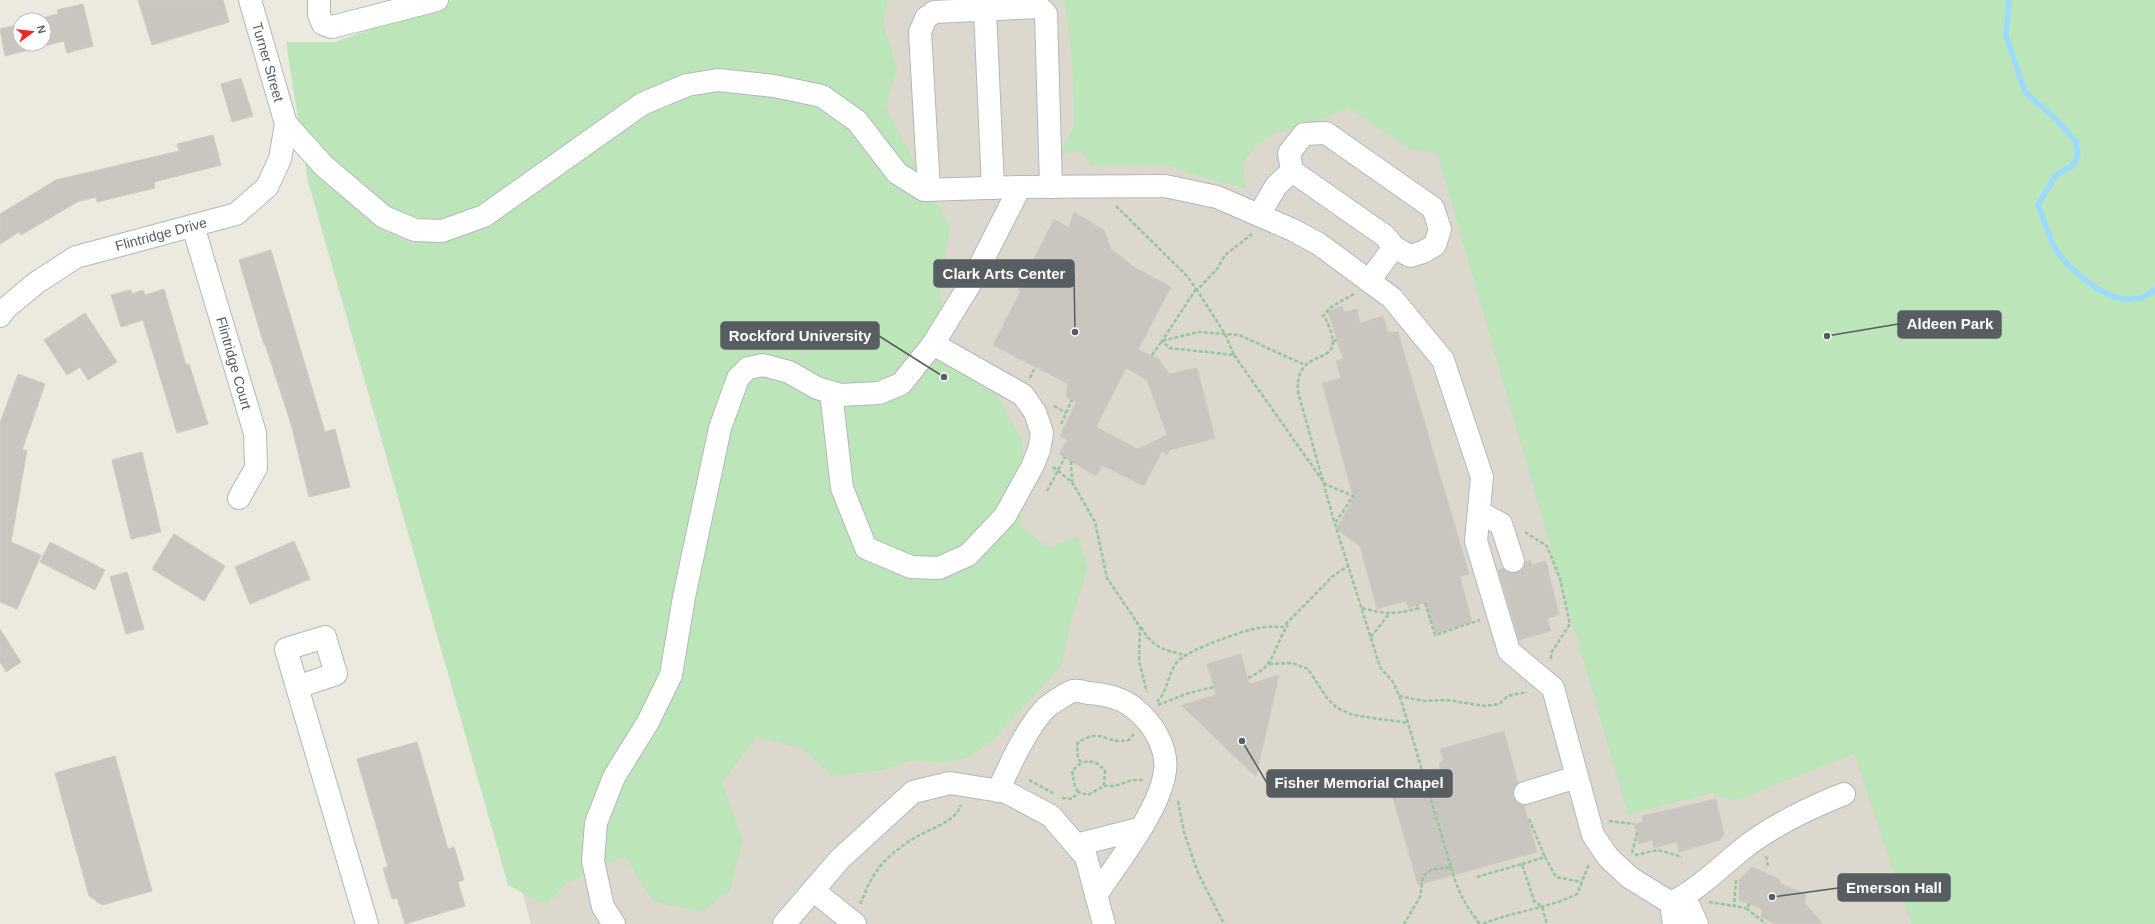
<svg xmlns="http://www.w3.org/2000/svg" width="2155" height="924" viewBox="0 0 2155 924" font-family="Helvetica,sans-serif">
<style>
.education{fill:#dcd8ce}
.green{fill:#bde5ba}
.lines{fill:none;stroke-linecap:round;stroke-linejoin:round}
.stream{stroke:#9ddaff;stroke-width:5.5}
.building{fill:#c9c5bf;stroke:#d1cabe;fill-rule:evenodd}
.minor-casing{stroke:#b3b7bb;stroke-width:24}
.path{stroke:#93c79f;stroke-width:2.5;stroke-dasharray:4 2;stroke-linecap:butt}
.minor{stroke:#fff;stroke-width:22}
.labels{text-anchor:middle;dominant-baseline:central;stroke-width:3.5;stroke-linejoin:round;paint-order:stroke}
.street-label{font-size:14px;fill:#585d61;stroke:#fff}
.leader{fill:none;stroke:#585d61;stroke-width:1.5}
.callout-dot{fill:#585d61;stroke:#fff;stroke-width:1.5}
.callout{fill:#585d61;stroke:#585d61;stroke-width:1.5}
.callout-label{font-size:15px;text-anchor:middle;font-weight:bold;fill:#fff}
</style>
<rect width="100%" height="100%" fill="#ece9df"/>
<polygon class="education" points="567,0 1409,0 2154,672 2155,924 531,924 296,82"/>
<g class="green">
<polygon points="451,0 888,0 883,22 897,68 886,107 919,172 950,226 940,294 950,342 994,390 1023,442 1021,527 1048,548 1078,536 1088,568 1070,625 1062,665 994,739 968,758 941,763 910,760 884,770 832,776 802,748 757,737 722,782 743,840 730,890 702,912 653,902 625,856 567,883 546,905 508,885 308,181 286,42 335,42"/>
<polygon points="1064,0 2155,0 2155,924 1911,924 1854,754 1734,801 1712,793 1628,815 1437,153 1410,149 1349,108 1316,122 1272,134 1258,144 1243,163 1246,189 1201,177 1169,166 1091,166 1081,151 1058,155 1074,128 1072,56"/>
</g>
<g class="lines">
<path class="stream" d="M 2009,0 L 2006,36 L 2025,92 L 2058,121 L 2076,142 L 2078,156 L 2072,166 L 2056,175 L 2038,205 C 2043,217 2051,244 2058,253 C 2075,275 2113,308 2142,297 C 2147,295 2152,294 2155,289"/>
</g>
<g class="building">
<polygon points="138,0 223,0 229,22 152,45"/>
<polygon points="83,4 93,46 67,53 64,41 5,56 0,29 20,24 20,44 44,44 44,20 35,20 58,14 57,10"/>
<polygon points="241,78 253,116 232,122 221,84"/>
<polygon points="213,135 221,165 154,182 155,188 97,202 96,197 77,202 21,235 19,232 0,244 0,214 56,180 179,151 177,144"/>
<path d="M 1074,212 L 1104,230 L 1111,249 L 1134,267 L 1171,287 L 1138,350 L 1158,358 L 1169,374 L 1197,368 L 1215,438 L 1170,450 L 1167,455 L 1162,451 L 1144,486 L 1102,465 L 1096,476 L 1059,454 L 1067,440 L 1060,436 L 1076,402 L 1066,397 L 1068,384 L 993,345 L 1020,292 L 1018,290 L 1054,219 L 1069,228 ZM 1126,368 L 1147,380 L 1167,435 L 1138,449 L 1096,427 Z"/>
<polygon points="271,250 325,432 335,429 350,487 309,497 291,424 265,344 264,345 239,260"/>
<polygon points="164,289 186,365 189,364 208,424 177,433 143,320 121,327 111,295 131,290 132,294 143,290 145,295"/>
<polygon points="1342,306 1344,312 1357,309 1360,323 1383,316 1388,332 1398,332 1469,574 1460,577 1472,622 1435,633 1425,603 1408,608 1406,601 1377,609 1360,546 1336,529 1351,503 1353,496 1322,383 1341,378 1336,361 1343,359 1328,312"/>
<polygon points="85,313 117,362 88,380 80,367 67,375 44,340"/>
<polygon points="18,374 45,384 22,450 27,450 11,542 41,555 17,609 0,602 0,423"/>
<polygon points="142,452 161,532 131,539 112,460"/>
<polygon points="174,534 225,566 204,601 152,569"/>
<polygon points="294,541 310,579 250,604 235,567"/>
<polygon points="50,542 105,570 95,590 40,562"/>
<polygon points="1530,560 1532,565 1546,561 1559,615 1547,619 1551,631 1519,640 1498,570 1503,568 1510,573 1516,573 1523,569 1525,562"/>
<polygon points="127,572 144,629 126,634 110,577"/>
<polygon points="0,629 21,662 6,672 0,662"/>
<polygon points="1241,654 1249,684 1279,675 1256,777 1181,705 1216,695 1207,664"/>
<polygon points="1504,731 1518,783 1513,790 1513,796 1517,802 1524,805 1537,852 1418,885 1392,795 1439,782 1437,774 1441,773 1439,763 1444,761 1440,749"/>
<polygon points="417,742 448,849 454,847 464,880 458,882 465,906 405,924 397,898 392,899 383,868 388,867 357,759"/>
<polygon points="115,756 152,891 102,905 89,896 55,773"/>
<polygon points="1716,799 1724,834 1720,840 1679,852 1677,842 1654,848 1652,840 1639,844 1634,824 1643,822 1642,816"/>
<polygon points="1752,867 1779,879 1781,884 1806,894 1805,903 1823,924 1775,924 1761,917 1762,909 1739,900 1739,880"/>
</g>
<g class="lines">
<defs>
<g id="minor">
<polyline points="319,0 319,15 323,24 332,27 437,0"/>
<polyline points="985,10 993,188"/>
<polyline points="286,124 324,166 384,217 415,230 442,231 484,216 642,104 687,85 718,80 774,86 822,96 857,121 897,173 924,190 1020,187 1165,186 1217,197 1293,230 1319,244 1392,298 1443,360 1482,477 1476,541 1509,651 1553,688 1593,835 1608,857 1629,877 1671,903 1674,924"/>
<polyline points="1292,171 1289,153 1304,134 1326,133 1433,208 1440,229 1435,245 1423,252 1410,256 1394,247"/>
<polyline points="929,190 920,32 926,18 934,12 1039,7 1046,14 1051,187"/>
<polyline points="1259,215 1276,186 1292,171 1385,236 1394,247 1369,281"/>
<polyline points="193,226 255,433 256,468 239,498"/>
<polyline points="0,316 6,308 36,283 76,257 236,214 267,187 280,159 286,124 250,0"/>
<polyline points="831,392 842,488 866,548 911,567 939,568 968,555 1005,516 1032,467 1039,450 1042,433 1035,412 1023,395 933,344"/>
<polyline points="1479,512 1501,524 1513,561"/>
<polyline points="297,687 336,674 325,637 286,649 297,687 367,924"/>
<path d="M 998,791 C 1009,767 1027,727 1045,709 C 1048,705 1069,692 1073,691 C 1077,690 1084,692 1088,693 C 1103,694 1122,698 1134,708 C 1152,722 1168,747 1165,771 C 1160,810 1118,862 1096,895"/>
<polyline points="1525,793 1577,777"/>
<polyline points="1076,845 1139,829"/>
<polyline points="813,890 855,924"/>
<polyline points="1684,896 1697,924"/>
<path d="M 1671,903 C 1701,888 1723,864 1749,844 C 1779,822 1811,807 1844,794"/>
<polyline points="614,924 603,907 593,861 596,823 614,777 648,722 671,675 684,597 720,428 738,378 748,368 763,365 789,372 817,388 841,395 879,393 901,384 933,344 972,281 1020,187"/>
<polyline points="784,924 840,859 913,792 950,783 1006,792 1051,816 1086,857 1104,924"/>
</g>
</defs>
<use href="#minor" class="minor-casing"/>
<g class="path">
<polyline points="1116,206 1187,276 1197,290"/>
<polyline points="1196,289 1162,341 1169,348 1234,355 1225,334 1197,290 1217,269 1225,255 1252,234"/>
<path d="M 1354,294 L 1331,307 L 1323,316 L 1325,317 C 1328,324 1332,333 1333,341 C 1333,365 1295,349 1298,392 L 1334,521 L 1380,667 L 1393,682 L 1401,700 L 1451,867 L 1431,870 L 1423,876 L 1420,897 L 1404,924"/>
<polyline points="1333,341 1338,340"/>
<polyline points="1152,355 1162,341 1198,332 1239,335 1305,365"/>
<polyline points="1234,355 1325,484 1353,496 1336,522"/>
<polyline points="1030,378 1035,367"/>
<polyline points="1054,406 1066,413"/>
<polyline points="1061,424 1072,400"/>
<polyline points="1071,461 1072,482"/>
<polyline points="1053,467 1072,482 1095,522 1107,578 1140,627 1139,661 1147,692"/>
<polyline points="1047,491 1065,457"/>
<polyline points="1525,532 1547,546 1560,579 1570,624 1551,653 1551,661"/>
<polyline points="1425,603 1435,635 1480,620"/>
<path d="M 1362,608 C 1386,614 1395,615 1419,608 L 1417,605"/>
<path d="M 1141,627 C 1153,648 1163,650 1186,655"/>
<polyline points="1371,637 1389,614"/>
<polyline points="1269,664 1292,663 1308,669 1327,698 1337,708 1353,715 1408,723"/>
<path d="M 1248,678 C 1277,665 1272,649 1288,625"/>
<polyline points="1399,696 1424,701 1447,700 1485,706 1499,704 1508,696 1527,692"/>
<path d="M 1157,702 C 1168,691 1167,675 1177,662 C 1187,650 1242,631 1258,628 C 1266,626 1275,627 1283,627 L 1333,576 L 1348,566"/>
<polyline points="1158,705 1186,694 1214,687"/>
<polyline points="1029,780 1053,793"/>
<path d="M 1104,786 L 1105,771 C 1098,762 1093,761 1082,762 L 1078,759 L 1077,744 C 1100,725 1107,746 1129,740 L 1134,734"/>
<polyline points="1078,792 1075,786 1072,771 1082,762"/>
<polyline points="1062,798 1072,799 1078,792 1088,795 1104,786 1115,786 1132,780 1143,780"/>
<polyline points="1178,801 1184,832 1198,873 1224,924"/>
<polyline points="1529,819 1545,857"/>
<polyline points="1609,821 1634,824"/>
<polyline points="1632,853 1637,833"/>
<polyline points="1635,855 1658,850 1682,857"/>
<polyline points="1766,856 1768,866"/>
<polyline points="1522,864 1545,857 1556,877 1582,882"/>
<path d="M 1451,867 C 1457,889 1465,906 1480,924"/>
<polyline points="1477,877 1522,864 1534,901 1542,907 1547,924"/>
<polyline points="1736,880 1734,906 1746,908"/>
<polyline points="1709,902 1734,906"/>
<path d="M 860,904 C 864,897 866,889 870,882 C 880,862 898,847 918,836 C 932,828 955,822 961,805"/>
<polyline points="1750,904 1746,908 1766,924"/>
<path d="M 1483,924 C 1514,911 1547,909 1577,894 L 1589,864"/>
</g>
<use href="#minor" class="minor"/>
</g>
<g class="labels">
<g class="street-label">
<text transform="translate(268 62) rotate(74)">Turner Street</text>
<text transform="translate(161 234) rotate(-15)">Flintridge Drive</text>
<text transform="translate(234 363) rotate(74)">Flintridge Court</text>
</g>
</g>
<path class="leader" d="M1075 332L1074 274M1827 336L1898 324M944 377L879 336M1242 741L1267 783M1772 897L1838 888"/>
<g class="callout-dot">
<circle cx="1075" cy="332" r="4"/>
<circle cx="1827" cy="336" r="4"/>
<circle cx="944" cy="377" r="4"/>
<circle cx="1242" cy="741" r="4"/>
<circle cx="1772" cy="897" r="4"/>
</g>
<g class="callout">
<rect x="934" y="260" width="140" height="27" rx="4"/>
<rect x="1898" y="311" width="103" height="27" rx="4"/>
<rect x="721" y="322" width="158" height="27" rx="4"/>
<rect x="1267" y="770" width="185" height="27" rx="4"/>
<rect x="1838" y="874" width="112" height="27" rx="4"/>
</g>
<g class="callout-label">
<text x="1004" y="279">Clark Arts Center</text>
<text x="1950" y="329">Aldeen Park</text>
<text x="800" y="341">Rockford University</text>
<text x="1359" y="788">Fisher Memorial Chapel</text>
<text x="1894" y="893">Emerson Hall</text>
</g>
<g transform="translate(32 32) rotate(75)"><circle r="19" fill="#ffffff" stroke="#bcbec0"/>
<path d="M0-3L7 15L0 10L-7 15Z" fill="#ef2723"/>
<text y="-6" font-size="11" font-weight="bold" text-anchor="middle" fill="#585d61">N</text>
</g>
</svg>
